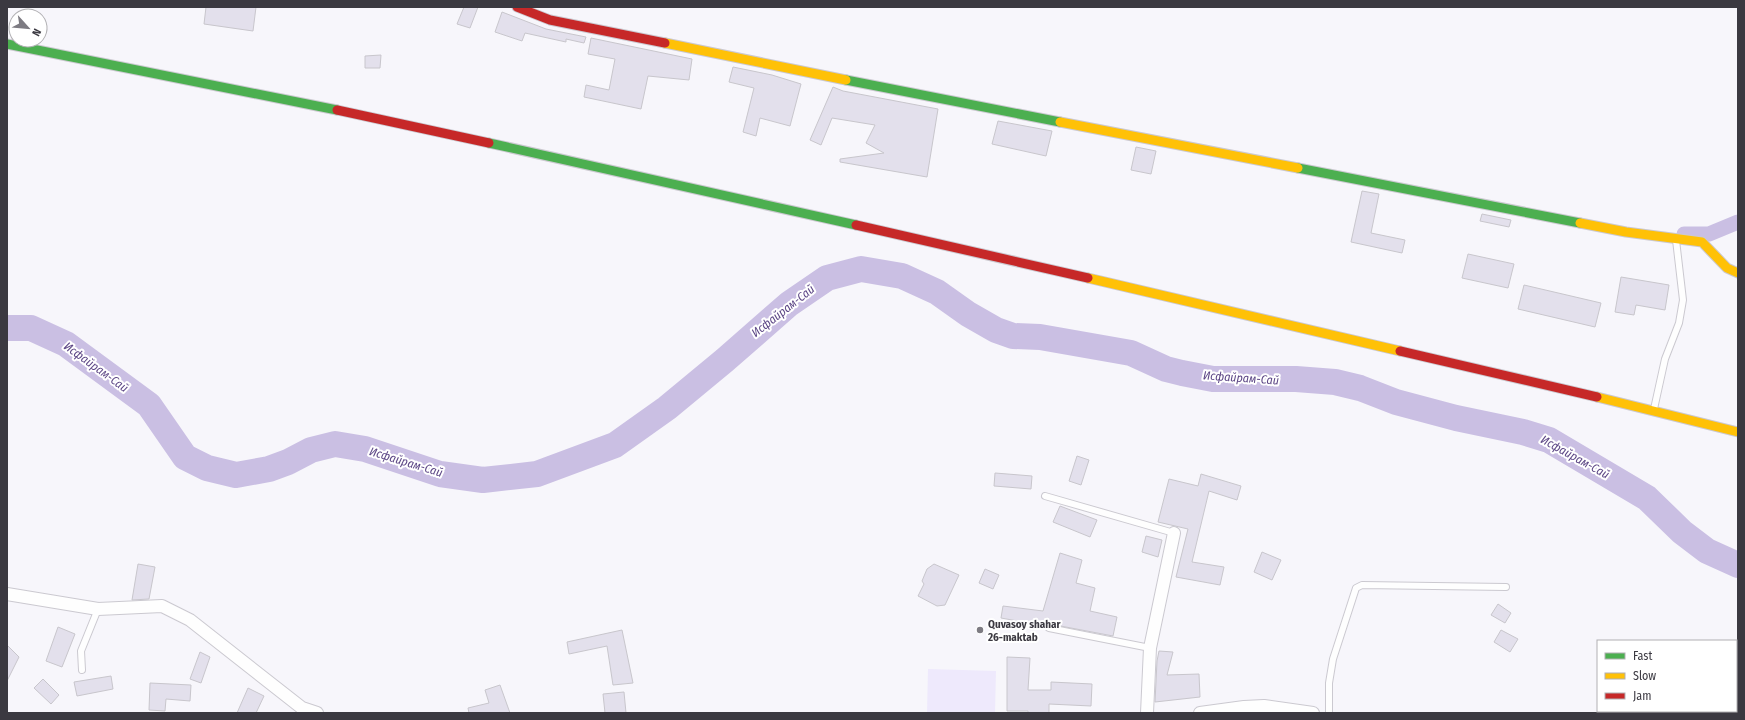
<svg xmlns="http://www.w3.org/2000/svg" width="1745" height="720" viewBox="0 0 1745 720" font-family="'Fira Sans Condensed',sans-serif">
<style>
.green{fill:#eee9fc}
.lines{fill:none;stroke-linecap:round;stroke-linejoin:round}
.canal{stroke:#cabfe3;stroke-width:15}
.river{stroke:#cabfe3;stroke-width:26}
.building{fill:#e3e0ec;stroke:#c8c6cc}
.lane-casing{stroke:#cbc9d0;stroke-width:8}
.street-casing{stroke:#cbc9d0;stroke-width:14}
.fast-casing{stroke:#cbc9d0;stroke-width:11}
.slow-casing{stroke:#cbc9d0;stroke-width:11}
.jam-casing{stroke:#cbc9d0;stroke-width:11}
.lane{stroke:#fefefe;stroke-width:6}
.street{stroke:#fefefe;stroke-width:12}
.fast{stroke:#4caf50;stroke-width:9}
.slow{stroke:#ffc107;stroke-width:9}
.jam{stroke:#c62828;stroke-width:9}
.poi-dot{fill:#7d7b82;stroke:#fff;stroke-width:1.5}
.labels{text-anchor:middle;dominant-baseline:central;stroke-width:4;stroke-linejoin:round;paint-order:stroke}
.poi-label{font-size:11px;font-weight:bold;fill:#3b3941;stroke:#fff;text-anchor:start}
.water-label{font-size:12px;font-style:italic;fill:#5c4685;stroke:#fff}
</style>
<rect width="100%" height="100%" fill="#f7f6fb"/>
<polygon class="green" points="928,669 996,671 995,713 927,713"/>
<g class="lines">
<polyline class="canal" points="1684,234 1709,234 1738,222"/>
<polyline class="river" points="7,328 31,328 66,344 149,405 185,457 207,468 236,475 269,469 288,462 311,450 335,444 365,449 440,474 483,480 537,474 615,445 667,408 725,360 789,304 827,278 861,269 902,276 937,292 968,314 996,330 1013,336 1040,337 1131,353 1166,369 1182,373 1213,379 1296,379 1335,382 1360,388 1396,402 1456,418 1523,432 1549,440 1647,498 1682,532 1707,551 1738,565"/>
</g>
<g class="building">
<polygon points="206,7 256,7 253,31 204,24"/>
<polygon points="464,7 478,7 470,28 457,24"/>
<polygon points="502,12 546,29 586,37 584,43 566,39 566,42 525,33 522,41 495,32"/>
<polygon points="591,38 692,59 689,80 648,76 641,109 584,97 586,85 609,90 615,59 588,54"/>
<polygon points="381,55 380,68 365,68 365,56"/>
<polygon points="733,67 772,75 801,84 790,126 760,118 756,136 743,132 754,88 729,82"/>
<polygon points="833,87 843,91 938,109 927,177 840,162 840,159 884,153 866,143 875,125 832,118 821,145 810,140"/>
<polygon points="998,121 1052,131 1046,156 992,144"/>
<polygon points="1136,147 1156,151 1151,174 1131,170"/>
<polygon points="1362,191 1379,194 1371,233 1405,240 1402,253 1351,242"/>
<polygon points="1482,214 1511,220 1509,227 1480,221"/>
<polygon points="1468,254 1514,264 1508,288 1462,278"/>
<polygon points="1621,277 1669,285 1665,310 1636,305 1634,315 1615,312"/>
<polygon points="1524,285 1601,303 1595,327 1518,309"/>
<polygon points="1077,456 1089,460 1081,485 1069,481"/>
<polygon points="995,473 1032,476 1031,489 994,486"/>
<polygon points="1201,474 1241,486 1237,500 1209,491 1192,562 1224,567 1220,585 1176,577 1188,529 1158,522 1169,479 1198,486"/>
<polygon points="1060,506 1097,520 1090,537 1053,522"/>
<polygon points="1146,536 1162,540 1158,557 1142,552"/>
<polygon points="1262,552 1281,560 1272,580 1254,572"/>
<polygon points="1060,553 1082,560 1076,583 1095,588 1090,611 1117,617 1113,636 1050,624 1045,626 1001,618 1003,606 1043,611"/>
<polygon points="138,564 155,567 149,599 132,600"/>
<polygon points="934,564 959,575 945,605 937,606 918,596 924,584 922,581 927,569"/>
<polygon points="985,569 999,575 993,589 979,583"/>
<polygon points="1498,604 1511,613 1505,623 1491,615"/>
<polygon points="58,627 75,634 62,667 46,661"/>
<polygon points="622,630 633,683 613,685 607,646 569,654 567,642"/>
<polygon points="1501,630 1518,639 1510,652 1494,642"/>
<polygon points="7,645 19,657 7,681"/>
<polygon points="1159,651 1173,652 1167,675 1199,674 1200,697 1155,702 1157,661"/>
<polygon points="200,652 210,657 201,683 190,679"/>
<polygon points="1007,657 1030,658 1028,690 1051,690 1051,682 1092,684 1091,706 1049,704 1049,713 1028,713 1028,711 1007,711"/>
<polygon points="111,676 113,689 77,696 74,682"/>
<polygon points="43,679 59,695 51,704 34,688"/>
<polygon points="150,683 191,685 190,701 166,699 165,711 149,710"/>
<polygon points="500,685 510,713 469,713 468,708 489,703 485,690"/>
<polygon points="248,688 264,696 256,713 237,713"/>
<polygon points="624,692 626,713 605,713 603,694"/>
</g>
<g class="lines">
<defs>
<g id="lane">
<polyline points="1654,409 1665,359 1679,323 1683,300 1676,240"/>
<polyline points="1045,496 1174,533"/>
<polyline points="1049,628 1150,648"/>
<polyline points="82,670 81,651 98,609"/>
<polyline points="1329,713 1329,683 1333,659 1356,588 1362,585 1506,587"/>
</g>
<g id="street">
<polyline points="7,594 98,609 162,606 190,620 302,708 317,713"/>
<polyline points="1147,713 1150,648 1174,533"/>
<polyline points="1200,713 1244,707 1264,706 1313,713"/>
</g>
<g id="fast">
<polyline points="7,44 337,110"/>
<polyline points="846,80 1060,122"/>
<polyline points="489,143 856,225"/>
<polyline points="1298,168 1580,223"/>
</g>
<g id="slow">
<polyline points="665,43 846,80"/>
<polyline points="1060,122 1298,168"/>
<polyline points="1580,223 1626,232 1702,242 1727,268 1738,273"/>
<polyline points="1088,278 1400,351"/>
<polyline points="1597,397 1738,432"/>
</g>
<g id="jam">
<polyline points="517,7 550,20 665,43"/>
<polyline points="337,110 489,143"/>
<polyline points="856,225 1088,278"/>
<polyline points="1400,351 1597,397"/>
</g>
</defs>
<use href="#lane" class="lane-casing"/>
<use href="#street" class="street-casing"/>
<use href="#fast" class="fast-casing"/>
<use href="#slow" class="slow-casing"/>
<use href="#jam" class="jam-casing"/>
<use href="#lane" class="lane"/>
<use href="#street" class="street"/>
<use href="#fast" class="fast"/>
<use href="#slow" class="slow"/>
<use href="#jam" class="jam"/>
</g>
<circle class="poi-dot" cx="980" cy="630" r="4"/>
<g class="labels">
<g class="poi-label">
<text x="988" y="624">Quvasoy shahar<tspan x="988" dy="13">26-maktab</tspan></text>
</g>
<g class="water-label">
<text transform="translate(783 311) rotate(-38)">Исфайрам-Сай</text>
<text transform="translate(96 367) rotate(36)">Исфайрам-Сай</text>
<text transform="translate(1241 378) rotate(4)">Исфайрам-Сай</text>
<text transform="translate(1575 457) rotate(29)">Исфайрам-Сай</text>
<text transform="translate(406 462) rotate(17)">Исфайрам-Сай</text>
</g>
</g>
<rect width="1745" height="720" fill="none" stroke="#3b3941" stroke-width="16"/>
<rect x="1597" y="640" width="140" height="72" fill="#ffffff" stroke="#b1b0b3"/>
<rect x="1605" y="653" width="20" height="6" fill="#4caf50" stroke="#b1b0b3"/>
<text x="1633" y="660" font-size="12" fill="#3b3941">Fast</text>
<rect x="1605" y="673" width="20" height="6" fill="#ffc107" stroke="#b1b0b3"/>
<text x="1633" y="680" font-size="12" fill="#3b3941">Slow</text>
<rect x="1605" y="693" width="20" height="6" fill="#c62828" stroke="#b1b0b3"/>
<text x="1633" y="700" font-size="12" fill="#3b3941">Jam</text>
<g transform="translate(28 28) rotate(117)"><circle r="19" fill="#ffffff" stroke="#b1b0b3"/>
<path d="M0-3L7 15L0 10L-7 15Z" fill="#7d7b82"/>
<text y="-6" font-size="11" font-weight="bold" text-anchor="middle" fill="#3b3941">N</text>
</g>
</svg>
